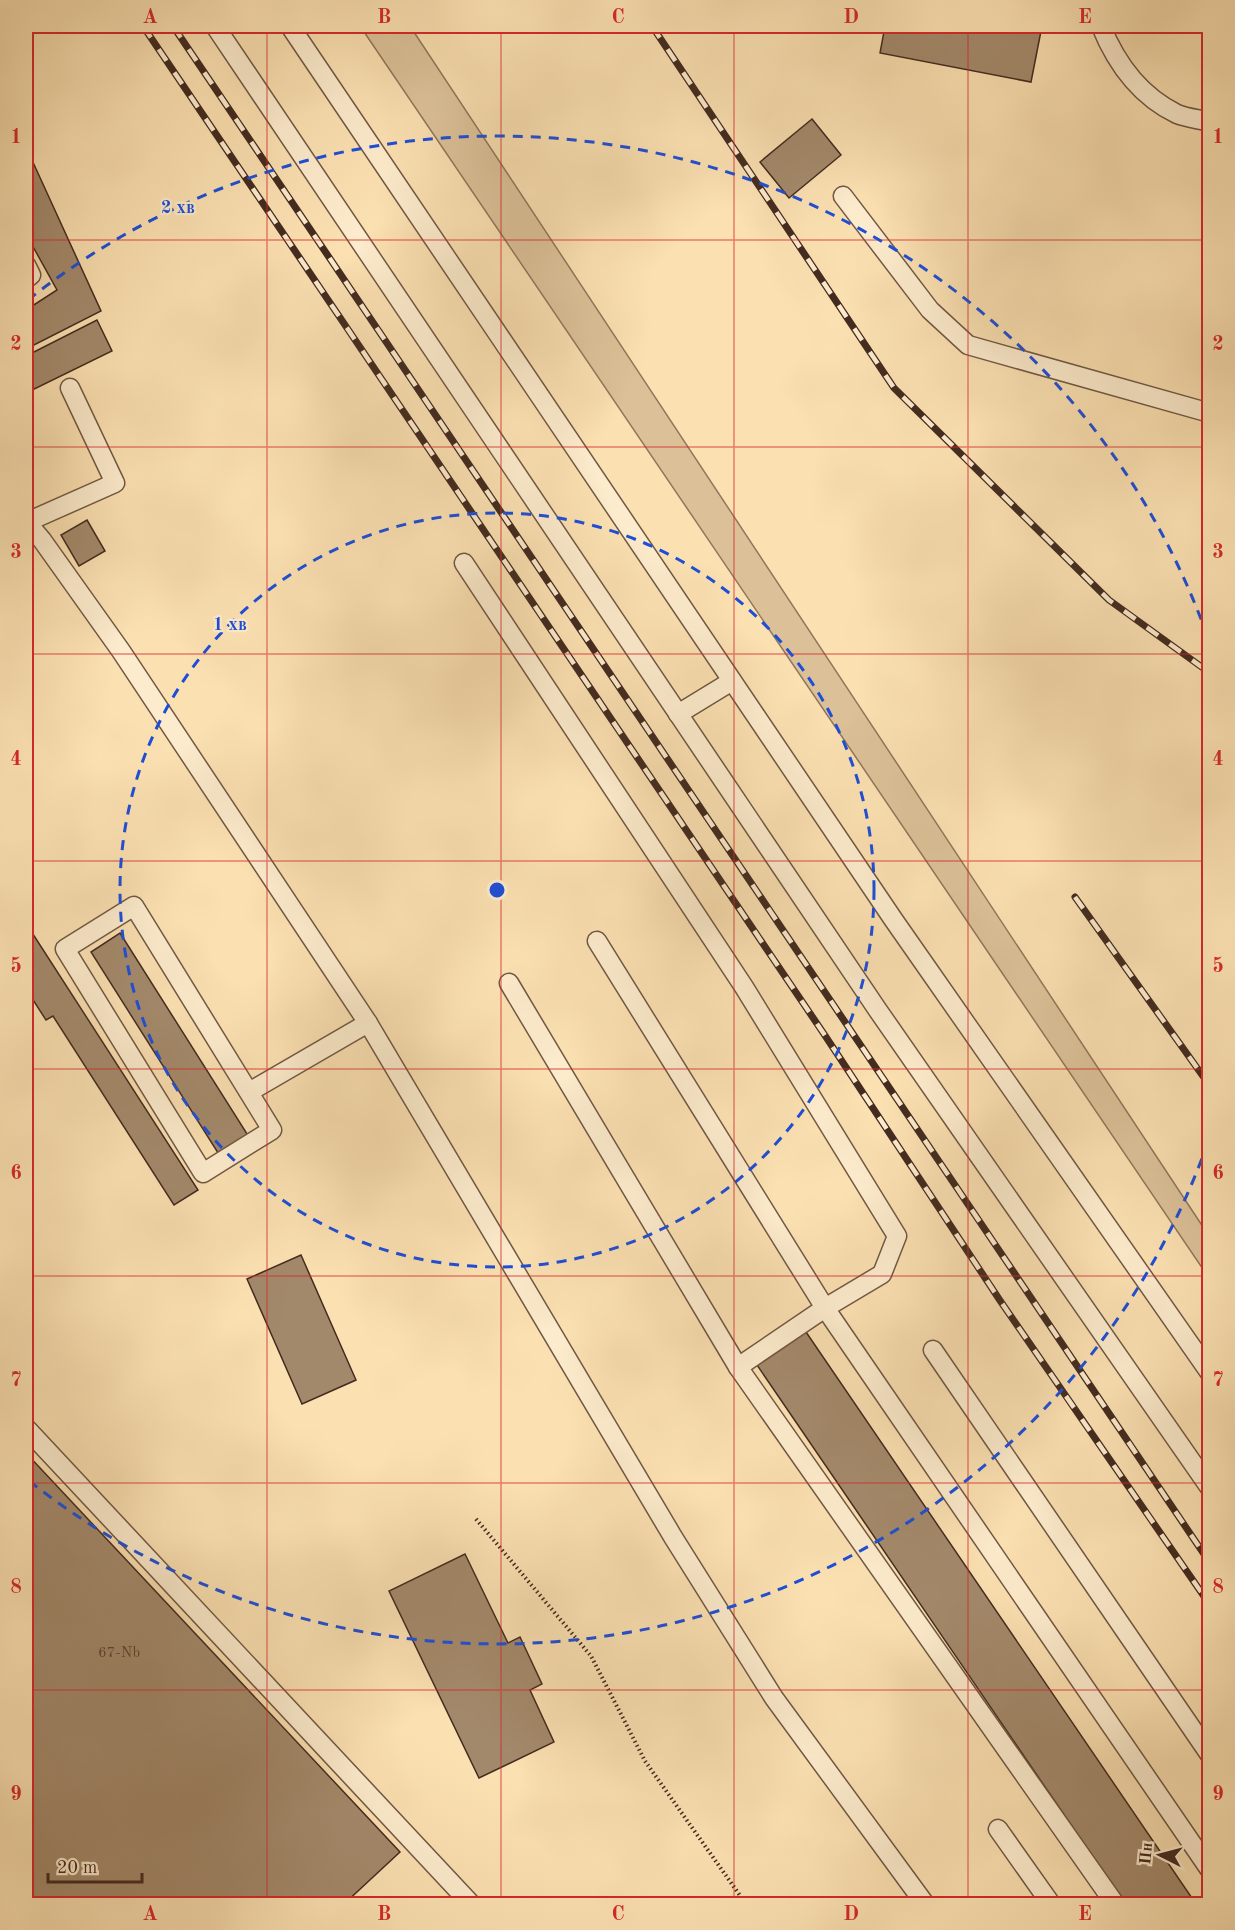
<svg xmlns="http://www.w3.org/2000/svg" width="1235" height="1930" viewBox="0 0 1235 1930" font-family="'Old Standard TT',serif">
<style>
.green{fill:#dcc198;stroke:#90765c;stroke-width:1.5}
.building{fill:#a3896b;stroke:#432b20;stroke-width:1.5}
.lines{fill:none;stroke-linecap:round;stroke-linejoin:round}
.lane-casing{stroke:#715844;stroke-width:21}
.path{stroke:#432b20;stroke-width:4;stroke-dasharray:1.5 3;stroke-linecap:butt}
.lane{stroke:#fcebcc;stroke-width:18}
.rail-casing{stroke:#432b20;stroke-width:7}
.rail{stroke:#fcebcc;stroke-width:4.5;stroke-dasharray:14;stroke-linecap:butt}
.grid{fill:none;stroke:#d62828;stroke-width:1.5;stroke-opacity:0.55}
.ring{fill:none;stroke:#1d4ed8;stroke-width:3;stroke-dasharray:10 8}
.labels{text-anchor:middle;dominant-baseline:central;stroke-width:4.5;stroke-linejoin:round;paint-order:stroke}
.number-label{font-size:15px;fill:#5b4233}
.centre{fill:#1d4ed8;stroke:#fcebcc;stroke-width:3}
.ring-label{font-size:18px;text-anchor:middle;font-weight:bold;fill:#1d4ed8;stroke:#fcebcc;stroke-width:4.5;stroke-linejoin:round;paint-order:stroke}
.neatline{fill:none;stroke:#d62828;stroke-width:2}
.grid-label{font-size:20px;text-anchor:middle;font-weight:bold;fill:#d62828}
</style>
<rect width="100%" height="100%" fill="#fbe0b1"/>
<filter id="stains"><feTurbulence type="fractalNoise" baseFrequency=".00333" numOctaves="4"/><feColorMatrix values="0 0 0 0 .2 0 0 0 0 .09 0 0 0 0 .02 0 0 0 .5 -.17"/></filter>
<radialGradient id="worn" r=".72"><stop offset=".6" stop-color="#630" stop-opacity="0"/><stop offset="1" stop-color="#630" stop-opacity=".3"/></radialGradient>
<polygon class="green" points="360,26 410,26 1209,1236 1209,1278"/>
<g class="building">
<polygon points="885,26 1042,26 1031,82 880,53"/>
<polygon points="812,119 841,155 789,198 760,162"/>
<polygon points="26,147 101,311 26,349 26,310 57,290 26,234"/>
<polygon points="97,320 112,351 26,393 26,356"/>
<polygon points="87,520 105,551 79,566 61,535"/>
<polygon points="29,928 198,1190 174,1205 53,1016 46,1020 26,989 26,930"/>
<polygon points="120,933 249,1137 220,1156 91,952"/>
<polygon points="301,1255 356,1380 302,1404 247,1279"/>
<polygon points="806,1332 1196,1904 1125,1904 757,1365"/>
<polygon points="26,1453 400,1852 344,1904 26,1904"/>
<polygon points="465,1554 508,1643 520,1637 542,1684 530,1690 554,1742 479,1778 389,1591"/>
</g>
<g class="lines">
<defs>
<g id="lane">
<polyline points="215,26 877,1009 1210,1488"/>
<polyline points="290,26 893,919 1210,1373"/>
<path d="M 1101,26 C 1116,63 1140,96 1177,114 C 1187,118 1199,119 1210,122"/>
<polyline points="843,196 930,310 968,345 1210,413"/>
<polyline points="26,265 31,275 26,279"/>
<polyline points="26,521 42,540 121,651 368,1023 673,1537 774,1698 925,1904"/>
<polyline points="27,522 115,483 70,388"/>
<polyline points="464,563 744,987 897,1236 882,1274 825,1308 738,1367"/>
<polyline points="678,714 732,681"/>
<polygon points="134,906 272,1130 203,1173 65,949"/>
<polyline points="597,941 825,1308 1210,1870"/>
<polyline points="509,983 738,1367 1115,1904"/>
<polyline points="249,1092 368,1023"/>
<polyline points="933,1350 1210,1755"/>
<polyline points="26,1428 471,1904"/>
<polyline points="998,1829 1051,1904"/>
</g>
</defs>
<use href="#lane" class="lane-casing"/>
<polyline class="path" points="476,1519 591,1656 645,1761 746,1904"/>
<use href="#lane" class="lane"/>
<defs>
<g id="rail">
<polyline points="143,26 824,1034 999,1299 1210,1605"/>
<polyline points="173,26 1210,1563"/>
<polyline points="652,26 894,388 1109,600 1210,673"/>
<polyline points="1075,897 1210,1086"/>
</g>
</defs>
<use href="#rail" class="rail-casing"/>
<use href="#rail" class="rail"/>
</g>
<path class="grid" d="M 267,26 L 267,1904M 501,26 L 501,1904M 734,26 L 734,1904M 968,26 L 968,1904M 26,240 L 1210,240M 26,447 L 1210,447M 26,654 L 1210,654M 26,861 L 1210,861M 26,1069 L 1210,1069M 26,1276 L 1210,1276M 26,1483 L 1210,1483M 26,1690 L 1210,1690"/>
<g class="ring">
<circle cx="497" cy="890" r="377"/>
<path d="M1208 1142A754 754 0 0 1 28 1480M28 300A754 754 0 0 1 1208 638"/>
</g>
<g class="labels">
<g class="number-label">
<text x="119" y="1653">67-Nb</text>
</g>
</g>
<circle cx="497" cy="890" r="9" class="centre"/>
<g class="ring-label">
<text x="178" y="213">2 хв</text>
<text x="230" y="630">1 хв</text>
</g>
<rect width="1235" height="1930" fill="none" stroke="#fbe0b1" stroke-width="66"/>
<g transform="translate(1160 1855) rotate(276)" stroke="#fcebcc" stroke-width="4.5" paint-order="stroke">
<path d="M0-4.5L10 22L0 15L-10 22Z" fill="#432b20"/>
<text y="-9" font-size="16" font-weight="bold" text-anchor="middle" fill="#432b20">Пн</text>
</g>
<path d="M48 1873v9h94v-9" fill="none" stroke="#432b20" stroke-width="3"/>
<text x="57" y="1873" font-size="18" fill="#432b20" stroke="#fcebcc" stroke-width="4.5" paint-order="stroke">20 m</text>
<rect x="33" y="33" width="1169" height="1864" class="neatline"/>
<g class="grid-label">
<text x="150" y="23">A</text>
<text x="384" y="23">B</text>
<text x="618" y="23">C</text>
<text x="851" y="23">D</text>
<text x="1085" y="23">E</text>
<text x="16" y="143">1</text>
<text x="1218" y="143">1</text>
<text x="16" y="350">2</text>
<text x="1218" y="350">2</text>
<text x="16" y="558">3</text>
<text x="1218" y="558">3</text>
<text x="16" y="765">4</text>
<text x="1218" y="765">4</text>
<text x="16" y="972">5</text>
<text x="1218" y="972">5</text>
<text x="16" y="1179">6</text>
<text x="1218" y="1179">6</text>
<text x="16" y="1386">7</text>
<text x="1218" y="1386">7</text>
<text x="16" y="1593">8</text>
<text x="1218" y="1593">8</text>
<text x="16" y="1800">9</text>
<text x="1218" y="1800">9</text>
<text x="150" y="1920">A</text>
<text x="384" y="1920">B</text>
<text x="618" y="1920">C</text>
<text x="851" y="1920">D</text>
<text x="1085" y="1920">E</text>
</g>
<rect width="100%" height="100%" filter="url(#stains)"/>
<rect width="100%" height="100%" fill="url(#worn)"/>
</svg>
